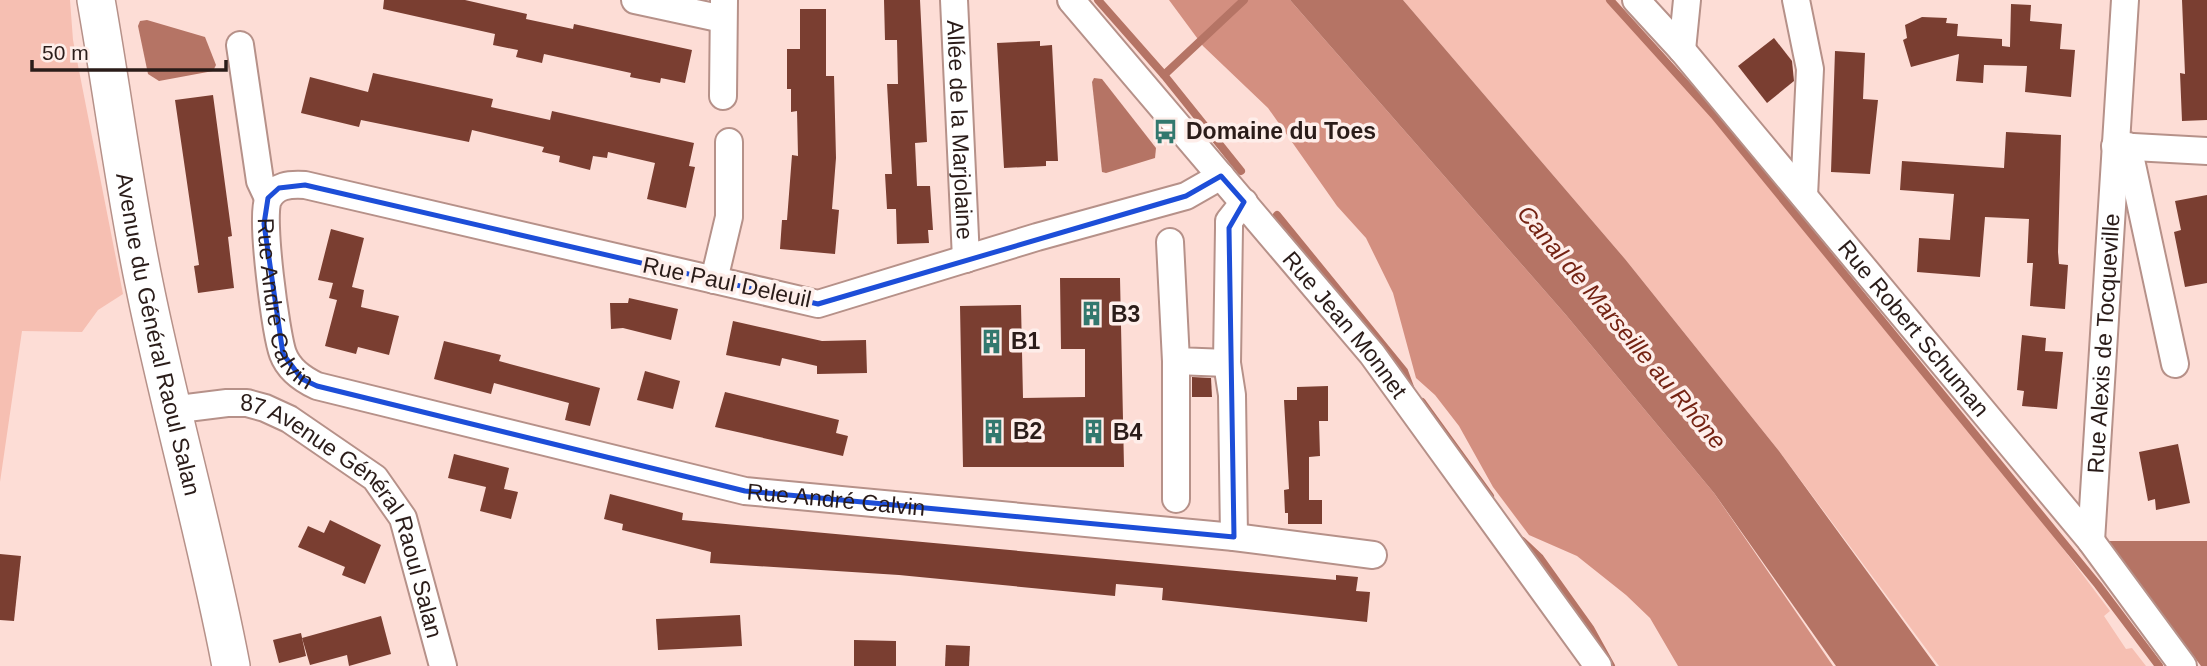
<svg xmlns="http://www.w3.org/2000/svg" width="2207" height="666" viewBox="0 0 2207 666" font-family="Arial,sans-serif">
<style>
.green{fill:#f6bfb2}
.forest{fill:#d38f80}
.water{fill:#b57465}
.lines{fill:none;stroke-linecap:round;stroke-linejoin:round}
.stream{stroke:#b57465;stroke-width:8}
.building{fill:#7a3e31}
.street-casing{stroke:#b69189;stroke-width:30}
.secondary-casing{stroke:#b69189;stroke-width:40}
.street{stroke:#fff;stroke-width:26}
.secondary{stroke:#fff;stroke-width:37}
.marked{fill:none;stroke:#1d4ed8;stroke-width:5;stroke-linejoin:round}
.labels{text-anchor:middle;dominant-baseline:central;stroke-width:7;stroke-linejoin:round;paint-order:stroke}
.street-label{font-size:23px;fill:#2a1c19;stroke:#feeeea}
.poi-label{font-size:23px;font-weight:bold;fill:#2a1c19;stroke:#feeeea;text-anchor:start}
.water-label{font-size:24px;font-style:italic;fill:#742313;stroke:#feeeea}
</style>
<rect width="100%" height="100%" fill="#fdddd6"/>
<g class="green">
<polygon points="0,0 70,0 73,40 123,294 98,310 82,332 22,331 0,482"/>
<polygon points="1403,0 1611,0 1664,57 2037,514 2110,611 2104,616 2126,649 2132,648 2146,666 1939,666 1779,451 1625,259"/>
</g>
<polygon class="forest" points="1169,0 1290,0 1566,315 1714,493 1833,666 1678,666 1650,618 1626,595 1577,556 1529,535 1493,487 1459,426 1435,395 1416,378 1393,293 1366,238 1337,206 1268,108 1203,46"/>
<g class="water">
<polygon points="1290,0 1403,0 1625,259 1779,451 1936,666 1836,666 1714,493 1566,315"/>
<polygon points="147,20 205,37 216,65 213,71 159,81 148,74 138,26 140,21"/>
<polygon points="1094,78 1102,79 1156,148 1155,158 1106,173 1102,172 1092,82"/>
<polygon points="2107,541 2207,541 2207,666 2201,666"/>
</g>
<g class="lines">
<g class="stream">
<polyline points="1098,0 1164,75 1241,171"/>
<polyline points="1610,0 1714,115 2098,585 2159,666"/>
<polyline points="1164,75 1244,0"/>
<polyline points="1277,215 1404,371 1411,390"/>
<polyline points="1422,402 1490,496"/>
<polyline points="1522,541 1540,558 1590,628 1611,666"/>
</g>
</g>
<g class="building">
<polygon points="384,0 465,0 527,14 526,19 573,29 574,24 692,50 685,83 661,78 660,83 630,77 631,73 544,54 542,63 516,57 518,50 493,45 495,34 383,9"/>
<polygon points="884,0 920,0 927,142 915,143 917,186 930,186 933,230 928,230 929,243 897,244 896,209 887,209 885,174 892,174 887,84 898,84 897,40 885,40"/>
<polygon points="2182,0 2207,0 2207,120 2182,121 2180,73 2185,74"/>
<polygon points="2011,4 2031,5 2030,21 2062,24 2060,49 2075,50 2071,97 2025,92 2027,66 1984,65 1983,83 1956,81 1959,54 1911,67 1903,40 1907,38 1905,25 1922,17 1947,18 1946,23 1958,24 1957,36 2002,39 2002,46 2010,47"/>
<polygon points="800,9 826,9 826,76 834,76 836,158 832,209 839,210 835,254 780,249 782,220 787,220 792,155 798,156 797,111 791,112 791,89 787,89 787,49 800,49"/>
<polygon points="1774,38 1792,61 1794,81 1767,103 1738,66"/>
<polygon points="1040,41 1040,46 1052,45 1058,161 1046,161 1046,166 1004,168 997,43"/>
<polygon points="1835,51 1865,53 1863,99 1878,100 1870,174 1831,172"/>
<polygon points="373,73 493,99 491,107 550,120 552,111 694,143 689,166 695,167 686,208 647,199 655,163 608,152 607,158 593,156 590,170 559,162 560,156 542,152 544,147 472,130 469,142 361,120 359,127 301,113 310,77 368,92"/>
<polygon points="213,95 232,236 228,237 234,288 198,293 194,266 199,265 175,100"/>
<polygon points="2006,132 2061,135 2058,252 2059,264 2068,265 2065,309 2030,306 2033,263 2027,263 2029,219 1985,217 1980,277 1917,272 1919,238 1950,240 1954,194 1900,190 1902,161 2004,168"/>
<polygon points="2207,195 2207,283 2185,287 2174,232 2181,230 2175,201"/>
<polygon points="331,229 364,238 352,287 364,290 361,307 399,316 389,355 358,347 356,354 325,346 337,300 329,298 333,283 318,280"/>
<polygon points="1060,278 1120,278 1124,467 963,467 960,306 1021,305 1023,398 1085,397 1085,349 1061,349"/>
<polygon points="629,298 678,309 671,340 623,328 611,329 610,303 628,303"/>
<polygon points="733,321 822,341 866,340 867,373 817,374 817,366 782,358 780,366 726,355"/>
<polygon points="2022,335 2046,338 2045,351 2063,352 2057,409 2022,406 2024,391 2017,390"/>
<polygon points="444,341 501,355 499,361 600,388 590,426 565,420 569,403 494,383 491,394 434,379"/>
<polygon points="645,371 680,381 673,409 637,400"/>
<polygon points="1192,377 1211,378 1212,397 1192,397"/>
<polygon points="1328,386 1328,421 1319,421 1320,456 1309,457 1309,500 1322,500 1322,524 1288,524 1288,513 1285,513 1284,490 1289,489 1284,400 1297,400 1297,387"/>
<polygon points="725,392 839,420 836,433 848,436 843,456 715,427"/>
<polygon points="2178,444 2190,503 2156,510 2155,499 2148,501 2139,452"/>
<polygon points="454,454 509,468 504,489 518,492 511,519 480,511 486,487 448,478"/>
<polygon points="610,494 683,513 682,520 1336,580 1336,575 1358,577 1356,591 1370,592 1367,622 1162,600 1163,588 1116,584 1115,596 899,575 710,563 711,552 622,530 623,524 604,519"/>
<polygon points="330,520 381,545 365,584 342,575 345,567 298,547 308,526 324,533"/>
<polygon points="0,554 21,556 14,621 0,620"/>
<polygon points="740,615 742,646 658,650 656,619"/>
<polygon points="381,616 391,654 349,666 347,655 310,665 302,638"/>
<polygon points="301,633 306,656 279,663 273,640"/>
<polygon points="854,640 896,641 896,666 854,666"/>
<polygon points="946,645 970,646 969,666 945,666"/>
</g>
<g class="lines">
<defs>
<g id="street">
<polyline points="635,0 723,19"/>
<path id="s1" d="M 954,0 L 966,259"/>
<path id="s2" d="M 1071,0 L 1372,354 L 1598,666"/>
<path id="s3" d="M 1636,0 L 1682,50 L 2091,541 L 2183,666"/>
<polyline points="1796,0 1810,69 1804,196"/>
<polyline points="240,45 260,181 268,198"/>
<polyline points="1682,50 1687,0"/>
<polyline points="723,96 724,0"/>
<polyline points="2115,146 2207,151"/>
<polyline points="2128,146 2175,364"/>
<path id="s4" d="M 1221,176 L 1186,196 L 1037,237 L 818,304 L 305,185 C 290,184 275,185 268,200 C 260,215 276,335 283,354 C 289,370 302,379 317,386 L 745,491 L 1234,537 L 1373,555"/>
<polyline points="1170,242 1176,361 1227,363"/>
<polyline points="714,280 729,217 729,142"/>
<polyline points="1176,361 1176,499"/>
<path id="s5" d="M 171,410 L 227,403 L 247,403 L 265,408 L 289,419 L 375,478 L 403,518 L 443,666"/>
<polyline points="1234,537 1232,395 1227,363 1229,228 1229,221 1244,202"/>
<path id="s6" d="M 2091,541 L 2125,0"/>
</g>
<g id="secondary">
<path id="s7" d="M 96,0 C 113,96 125,193 145,288 C 171,415 207,539 231,666"/>
</g>
</defs>
<use href="#street" class="street-casing"/>
<use href="#secondary" class="secondary-casing"/>
<use href="#street" class="street"/>
<use href="#secondary" class="secondary"/>
</g>
<path class="marked" d="M 1221,176 L 1244,202 L 1229,228 L 1234,537 L 745,491 L 317,386 L 302,379 L 283,354 L 264,224 L 268,198 L 279,188 L 305,185 L 818,304 L 1186,196 Z"/>
<defs>
<symbol id="bus-bare" viewBox="-9 -9 18 18"><path d="M-5-6H5V4H4V6H2V4H-2V6H-4V4H-5ZM-3.5-4V0h7V-4ZM-3.5 1.2v1.5H-2V1.2ZM2 1.2v1.5H3.5V1.2Z" fill="#32786e" stroke="#feeeea" stroke-width="2.5" paint-order="stroke"/></symbol>
<symbol id="building-bare" viewBox="-9 -9 18 18"><path d="M-4-6H4V6H1V3H-1V6H-4ZM-2.5-4.3h1.7v1.8h-1.7ZM.8-4.3h1.7v1.8H.8ZM-2.5-1h1.7V.8h-1.7ZM.8-1h1.7V.8H.8Z" fill="#32786e" stroke="#feeeea" stroke-width="2.5" paint-order="stroke"/></symbol>
</defs>
<g fill-rule="evenodd">
<use href="#bus-bare" x="1148" y="114" width="35" height="35"/>
<use href="#building-bare" x="1074" y="296" width="35" height="35"/>
<use href="#building-bare" x="974" y="324" width="35" height="35"/>
<use href="#building-bare" x="976" y="414" width="35" height="35"/>
<use href="#building-bare" x="1076" y="414" width="35" height="35"/>
</g>
<g class="labels">
<g class="street-label">
<text stroke="none"><textPath href="#s1" startOffset="130">Allée de la Marjolaine</textPath></text>
<text transform="translate(727 282) rotate(12)">Rue Paul Deleuil</text>
<text stroke="none"><textPath href="#s4" startOffset="1101">Rue André Calvin</textPath></text>
<text stroke="none"><textPath href="#s2" startOffset="425">Rue Jean Monnet</textPath></text>
<text stroke="none"><textPath href="#s3" startOffset="430">Rue Robert Schuman</textPath></text>
<text stroke="none"><textPath href="#s7" startOffset="340">Avenue du Général Raoul Salan</textPath></text>
<text stroke="none"><textPath href="#s6" startOffset="198">Rue Alexis de Tocqueville</textPath></text>
<text stroke="none"><textPath href="#s4" startOffset="1729">Rue André Calvin</textPath></text>
<text stroke="none"><textPath href="#s5" startOffset="234">87 Avenue Général Raoul Salan</textPath></text>
</g>
<g class="poi-label">
<text x="1186" y="131">Domaine du Toes</text>
<text x="1111" y="314">B3</text>
<text x="1011" y="341">B1</text>
<text x="1013" y="431">B2</text>
<text x="1113" y="432">B4</text>
</g>
<g class="water-label">
<text transform="translate(1622 327) rotate(50)">Canal de Marseille au Rhône</text>
</g>
</g>
<path d="M32 60v10h194v-10" fill="none" stroke="#2a1c19" stroke-width="3.5"/>
<text x="42" y="60" font-size="21" fill="#2a1c19" stroke="#feeeea" stroke-width="5" paint-order="stroke">50 m</text>
</svg>
